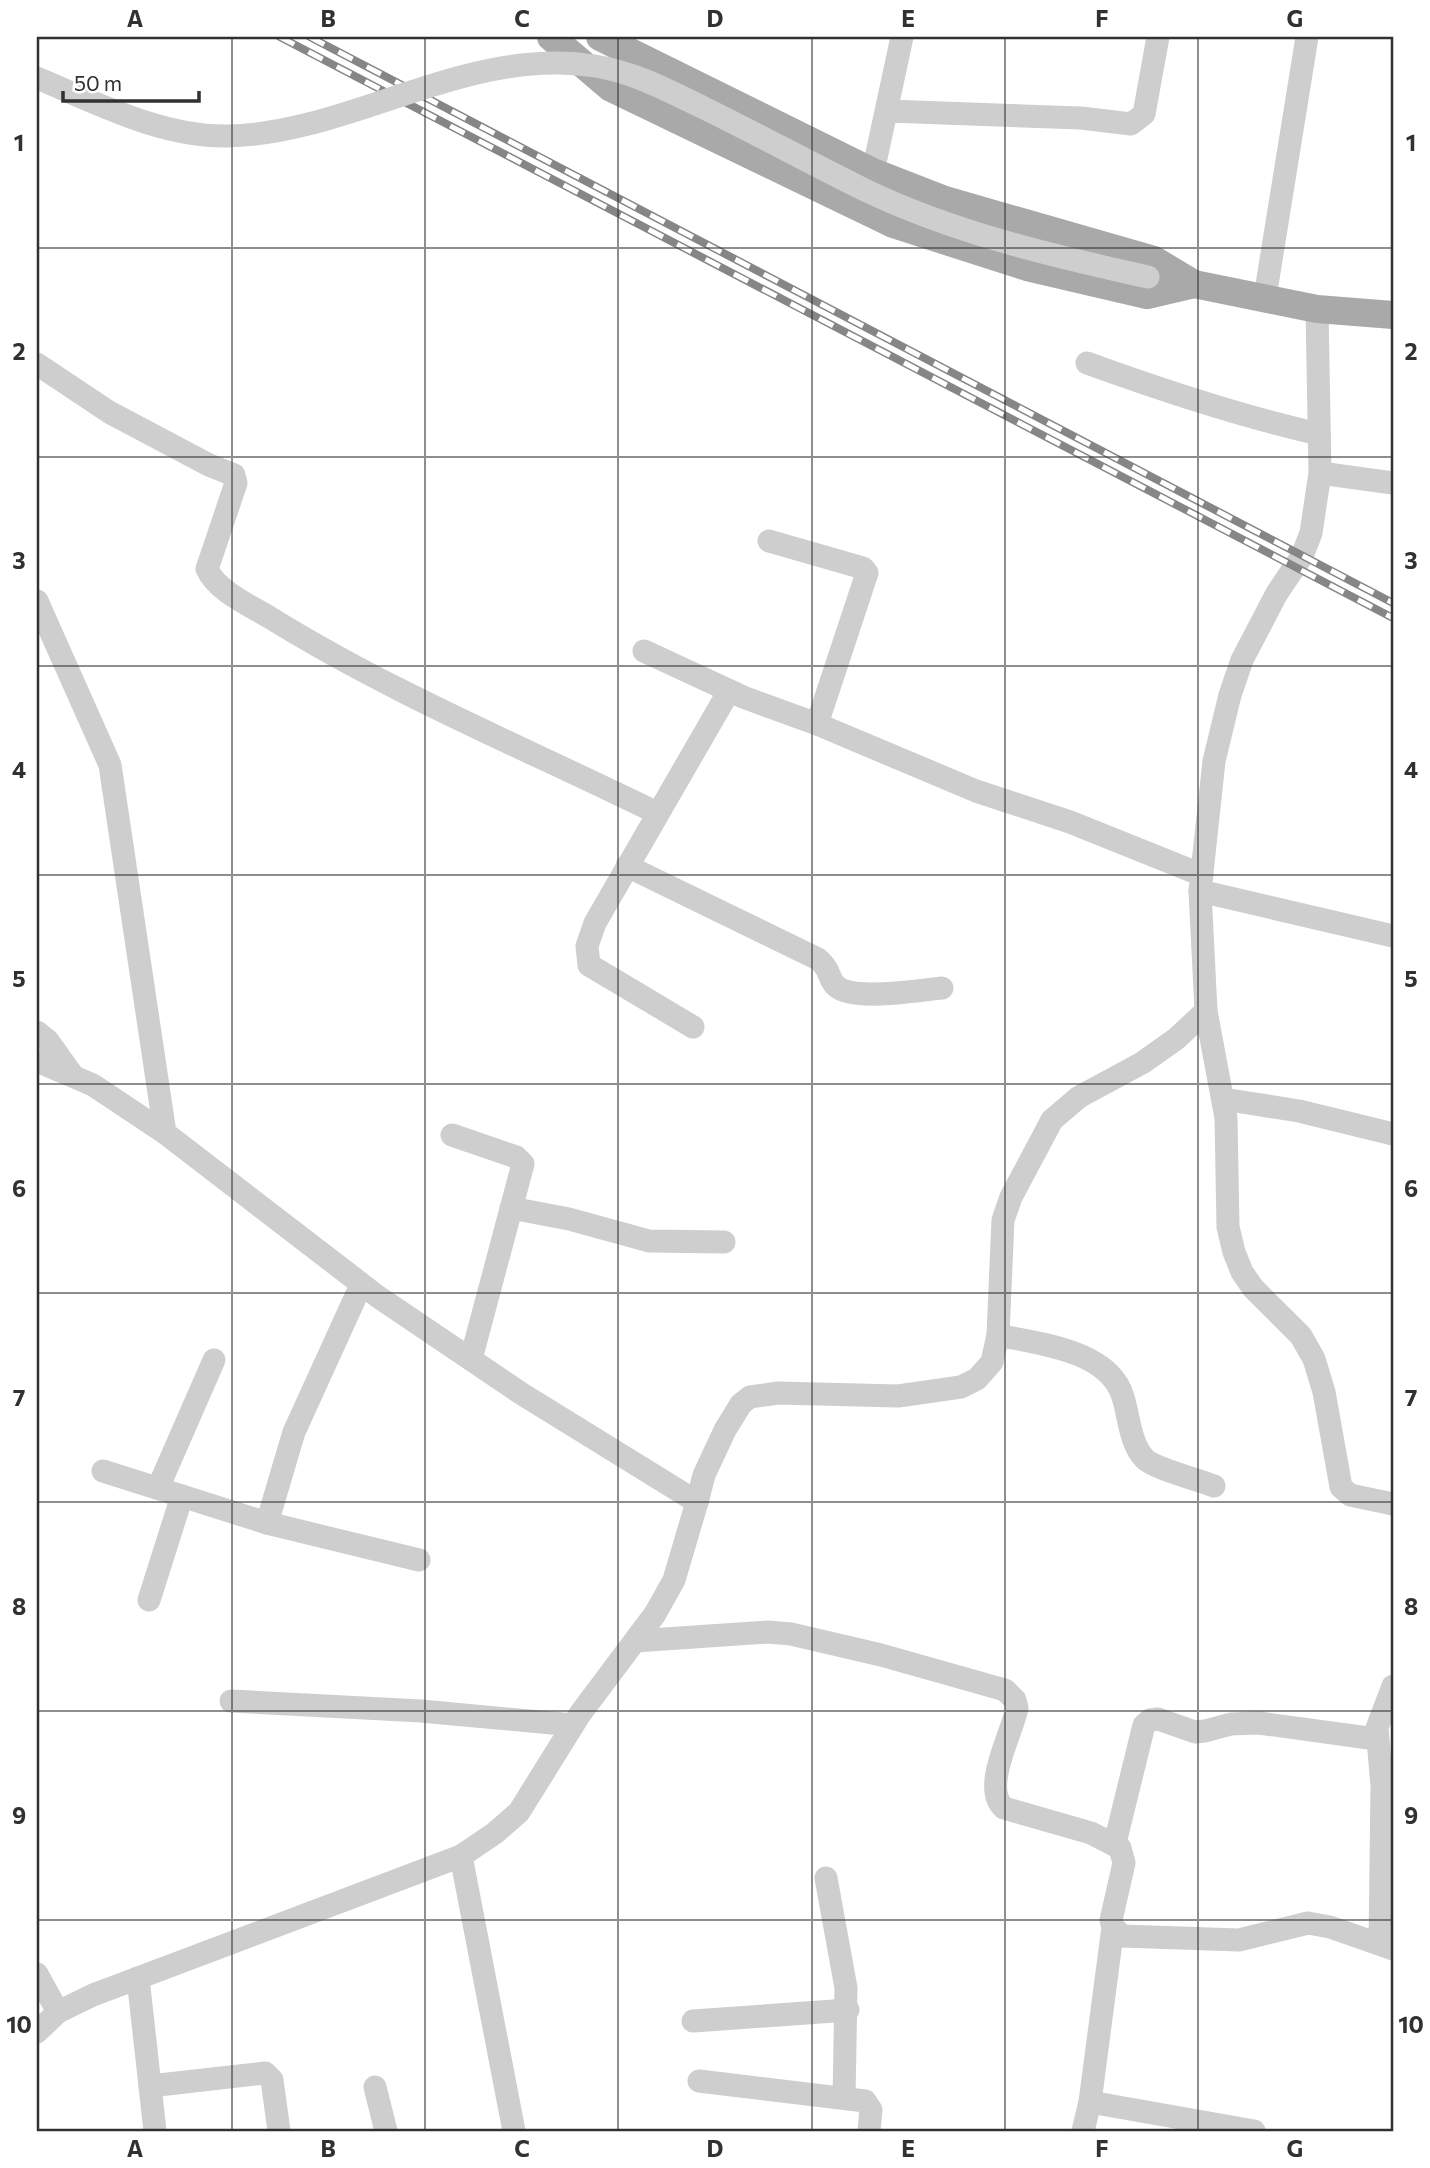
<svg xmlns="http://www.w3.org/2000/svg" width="1430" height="2168" viewBox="0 0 1430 2168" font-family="Commissioner,sans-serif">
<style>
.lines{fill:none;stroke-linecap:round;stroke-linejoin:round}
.minor{stroke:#cecece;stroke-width:23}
.major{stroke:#a9a9a9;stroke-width:28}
.rail-casing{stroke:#868686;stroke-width:8}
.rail{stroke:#fff;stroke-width:5;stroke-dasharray:16;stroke-linecap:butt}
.minor-bridge{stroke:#cecece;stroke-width:23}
.grid{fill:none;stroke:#313131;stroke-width:2;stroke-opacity:0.55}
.neatline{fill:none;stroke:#313131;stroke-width:2.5}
.grid-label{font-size:23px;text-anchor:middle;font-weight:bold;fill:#313131}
</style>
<rect width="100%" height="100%" fill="#fff"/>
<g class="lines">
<g class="minor">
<polyline points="888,111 1081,118 1131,124 1144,114 1158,37"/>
<polyline points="873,172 902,37"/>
<polyline points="1265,297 1307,37"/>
<polyline points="1317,309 1320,473 1311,533 1302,556 1277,593 1242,660 1230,695 1214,761 1200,891 1206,1011 1226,1118 1228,1227 1234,1252 1242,1272 1253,1288 1301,1336 1314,1359 1324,1392 1341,1487 1350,1495 1393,1504"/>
<path d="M 1087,363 C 1164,391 1239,416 1319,434"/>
<path d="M 37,364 L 109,412 L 209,465 L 234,475 L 236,483 L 207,569 C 217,591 249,605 269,617 C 393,694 527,749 657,813"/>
<polyline points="1320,473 1393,483"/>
<polyline points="769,541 863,568 867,573 817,724"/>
<polyline points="37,601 110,765 165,1133"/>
<polyline points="644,651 743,697 817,724 976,791 1070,822 1202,875"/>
<path d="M 627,866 L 818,959 C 831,969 828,979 836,986 C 854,1002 919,990 942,988"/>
<polyline points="1200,891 1393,936"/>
<polyline points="693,1027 589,965 587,946 595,923 729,691"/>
<polyline points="37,1032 48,1041 73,1076"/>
<polyline points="37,1061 93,1085 165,1133 377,1296 522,1394 697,1502 704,1475 725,1430 741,1404 750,1397 778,1393 898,1396 961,1387 977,1379 992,1362 998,1335 1003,1220 1011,1197 1052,1120 1079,1097 1142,1063 1176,1039 1206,1011"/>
<polyline points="1223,1099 1299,1111 1393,1134"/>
<polyline points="452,1135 516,1157 523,1164 471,1359"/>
<polyline points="511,1208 569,1219 649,1241 724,1242"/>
<path d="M 998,1335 C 1039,1344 1109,1350 1123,1397 C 1129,1416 1130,1443 1144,1458 C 1152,1468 1199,1480 1214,1486"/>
<polyline points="103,1471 267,1523 294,1432 361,1285"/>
<polyline points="158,1488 214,1360"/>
<polyline points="267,1523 419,1560"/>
<polyline points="149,1600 182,1496"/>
<path d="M 635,1641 L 768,1632 L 791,1634 L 881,1655 L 1005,1690 L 1015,1700 L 1017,1708 C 1012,1734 981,1788 1004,1808 L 1091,1833 L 1120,1848 L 1124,1863 L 1111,1920 L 1113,1927 L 1122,1936 L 1239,1940 L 1308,1923 L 1330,1927 L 1393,1949"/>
<polyline points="231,1701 421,1711 573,1725"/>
<polyline points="1115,1843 1144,1725 1150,1720 1158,1719 1195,1732 1205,1731 1231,1724 1259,1723 1376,1739"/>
<polyline points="461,1856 514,2131"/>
<polyline points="826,1878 846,1988 844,2098"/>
<polyline points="1380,1944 1382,1786 1377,1728 1393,1686"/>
<polyline points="37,1974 58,2012"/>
<polyline points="138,1978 155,2131"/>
<polyline points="693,2021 848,2010"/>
<polyline points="37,2032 58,2012 93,1995 461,1856 495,1833 519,1812 580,1714 655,1614 674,1580 697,1502"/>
<polyline points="699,2081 865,2101 871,2110 869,2131"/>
<polyline points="150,2086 265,2073 272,2080 279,2131"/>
<polyline points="375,2087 386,2131"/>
<polyline points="1090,2102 1254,2131"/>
<polyline points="1083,2131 1090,2102 1113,1927"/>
</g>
<g class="major">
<polyline points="551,37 611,88 893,224 1027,267 1147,295 1194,284"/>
<polyline points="600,37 873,172 945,200 1154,260 1194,284 1317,309 1393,315"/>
</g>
<defs>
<g id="rail">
<polyline points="280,37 1393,618"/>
<polyline points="310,37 1393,603"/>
</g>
</defs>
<use href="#rail" class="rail-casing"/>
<use href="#rail" class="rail"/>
<path class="minor-bridge" d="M 37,78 C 97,103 161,137 227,136 C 351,134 465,46 595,66 C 634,72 669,91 704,108 C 759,135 812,164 867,191 C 955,233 1053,256 1148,277"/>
</g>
<path class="grid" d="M 232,37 L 232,2131M 425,37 L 425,2131M 618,37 L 618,2131M 812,37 L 812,2131M 1005,37 L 1005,2131M 1198,37 L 1198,2131M 37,248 L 1393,248M 37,457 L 1393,457M 37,666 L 1393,666M 37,875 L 1393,875M 37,1084 L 1393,1084M 37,1293 L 1393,1293M 37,1502 L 1393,1502M 37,1711 L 1393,1711M 37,1920 L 1393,1920"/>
<rect width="1430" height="2168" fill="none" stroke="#ffffff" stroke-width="77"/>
<path d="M63 91v10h136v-10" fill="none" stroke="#313131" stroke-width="3.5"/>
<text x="74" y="91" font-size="21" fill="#313131" stroke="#ffffff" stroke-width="5" paint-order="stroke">50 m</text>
<rect x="38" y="38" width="1354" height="2092" class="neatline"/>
<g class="grid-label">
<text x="135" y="27">A</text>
<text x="328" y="27">B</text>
<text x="522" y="27">C</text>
<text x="715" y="27">D</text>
<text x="908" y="27">E</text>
<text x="1102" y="27">F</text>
<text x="1295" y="27">G</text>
<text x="19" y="151">1</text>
<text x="1411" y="151">1</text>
<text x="19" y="360">2</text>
<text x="1411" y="360">2</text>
<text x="19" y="569">3</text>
<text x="1411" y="569">3</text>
<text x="19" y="778">4</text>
<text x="1411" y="778">4</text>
<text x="19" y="987">5</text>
<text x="1411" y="987">5</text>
<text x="19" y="1197">6</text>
<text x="1411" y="1197">6</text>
<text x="19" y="1406">7</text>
<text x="1411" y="1406">7</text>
<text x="19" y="1615">8</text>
<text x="1411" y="1615">8</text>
<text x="19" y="1824">9</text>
<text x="1411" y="1824">9</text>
<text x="19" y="2033">10</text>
<text x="1411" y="2033">10</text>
<text x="135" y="2157">A</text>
<text x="328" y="2157">B</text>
<text x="522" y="2157">C</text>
<text x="715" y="2157">D</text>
<text x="908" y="2157">E</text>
<text x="1102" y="2157">F</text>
<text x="1295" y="2157">G</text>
</g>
</svg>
